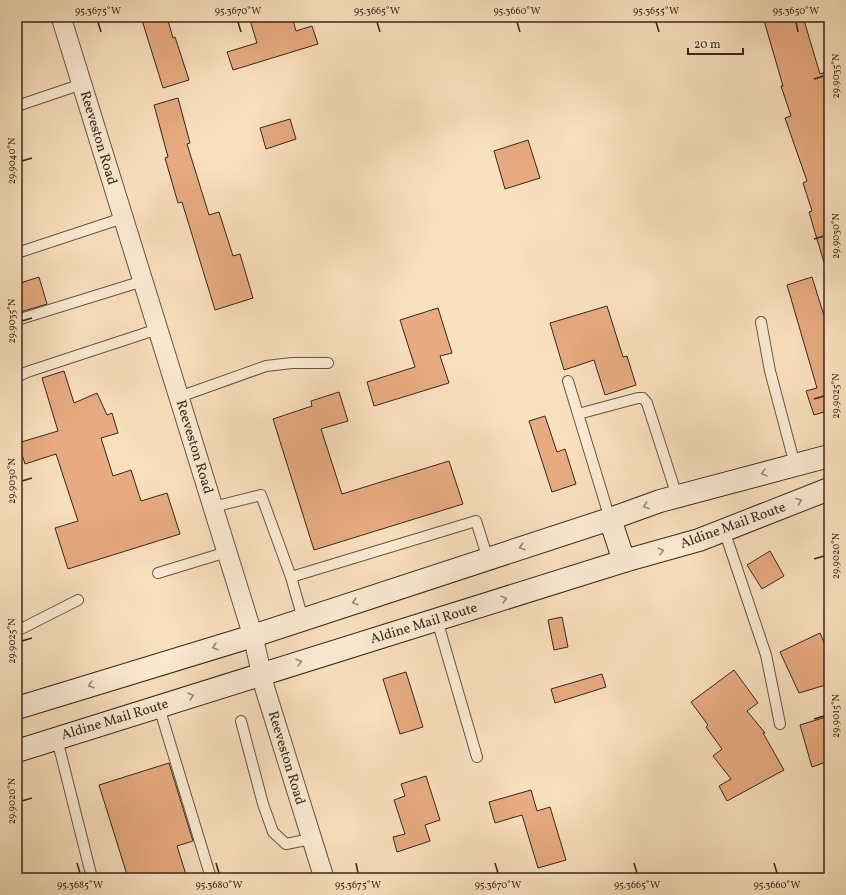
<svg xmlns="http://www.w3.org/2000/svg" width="846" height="895" viewBox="0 0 846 895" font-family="Vollkorn,serif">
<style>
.building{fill:#e8ab81;stroke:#35281c}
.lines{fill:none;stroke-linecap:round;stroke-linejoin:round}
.service-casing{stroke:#665644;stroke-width:12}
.minor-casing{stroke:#665644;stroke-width:21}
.secondary-casing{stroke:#35281c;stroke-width:24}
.service{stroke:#fbebd4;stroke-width:10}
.minor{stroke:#fbebd4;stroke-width:19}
.secondary{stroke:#fbebd4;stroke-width:22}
.oneway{stroke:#988a78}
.ticks{fill:none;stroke:#35281c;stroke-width:1.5}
.labels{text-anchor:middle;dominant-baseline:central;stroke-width:3;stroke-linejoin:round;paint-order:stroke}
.street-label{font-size:14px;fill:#35281c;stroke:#fbebd4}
.neatline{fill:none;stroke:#35281c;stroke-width:1.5}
.ticks-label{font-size:10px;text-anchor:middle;fill:#35281c}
</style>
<rect width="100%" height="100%" fill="#f9e0bd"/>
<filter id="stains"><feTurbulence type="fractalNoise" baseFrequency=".005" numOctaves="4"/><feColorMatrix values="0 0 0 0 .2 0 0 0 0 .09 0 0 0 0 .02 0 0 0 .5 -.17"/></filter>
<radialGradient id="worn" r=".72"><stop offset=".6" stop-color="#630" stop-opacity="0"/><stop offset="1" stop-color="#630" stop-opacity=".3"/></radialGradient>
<g class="building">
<polygon points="141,17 167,17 173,38 175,37 189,80 163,88"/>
<polygon points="249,17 292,17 296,31 312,26 318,44 233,70 227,52 257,43"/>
<polygon points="763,17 803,17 820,74 829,71 829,265 825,266 809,212 812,211 803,183 807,181 785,118 791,116 781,86 783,86"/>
<polygon points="178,98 190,143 187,144 209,215 219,212 233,256 240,254 253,298 215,310 182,202 178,203 165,158 168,157 154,105"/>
<polygon points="290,119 296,139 266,149 260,128"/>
<polygon points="528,140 540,178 505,189 494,151"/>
<polygon points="39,277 47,304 17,313 17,284"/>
<polygon points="812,277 829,332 829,416 825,416 824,412 814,415 806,391 817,388 787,285"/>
<polygon points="607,306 623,357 627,356 636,385 605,395 594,360 564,370 550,323"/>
<polygon points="438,308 452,353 440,356 449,383 374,406 367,382 415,367 400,320"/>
<polygon points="64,371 74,403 97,393 107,415 112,413 118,433 101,438 113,476 131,470 141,501 167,493 180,534 68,569 55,528 78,521 56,454 25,464 18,443 58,431 42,378"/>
<polygon points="339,392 348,421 321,429 342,494 449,461 463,504 314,550 273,419 312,406 311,401"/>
<polygon points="545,416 557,452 565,449 576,484 552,492 529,421"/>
<polygon points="770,551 784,576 762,589 747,565"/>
<polygon points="562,617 568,647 554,650 548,620"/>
<polygon points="820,633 829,654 829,684 799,693 780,652"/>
<polygon points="734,670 758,703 747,711 765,733 763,733 784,770 727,801 719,786 731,779 713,756 722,749 706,727 708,725 691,702"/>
<polygon points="406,672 423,727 400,734 383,679"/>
<polygon points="602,674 606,687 555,703 551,689"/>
<polygon points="829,716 829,761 812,767 800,725"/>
<polygon points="169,763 193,841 177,846 187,878 128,878 99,785"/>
<polygon points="426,776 440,820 425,825 430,841 397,852 393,837 405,834 394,800 405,796 401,784"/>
<polygon points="531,790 537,811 550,807 566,860 538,868 522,815 495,823 489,802"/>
</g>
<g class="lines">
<defs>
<g id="service">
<polyline points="17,106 82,84"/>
<polyline points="17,253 123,218"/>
<polyline points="17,320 143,281"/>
<polyline points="761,322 770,371 795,465"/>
<polyline points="17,377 27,372 158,329"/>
<polyline points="568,381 610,519"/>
<polyline points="179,397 266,366 292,363 328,363"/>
<polyline points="578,414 638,398 643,398 647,403 677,496"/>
<polyline points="213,507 261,495 291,577 476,521 488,559"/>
<polyline points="724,530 766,655 780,724"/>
<polyline points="158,573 227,552"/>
<polyline points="291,577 303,619"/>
<polyline points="437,620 477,757"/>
<polyline points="17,631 78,600"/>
<polyline points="159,707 211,878"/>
<polyline points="241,721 263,804 273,832 286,844 311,839"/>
<polyline points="57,739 92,878"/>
</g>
<polyline id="minor" points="61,17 253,636 265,689 324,878"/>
<g id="secondary">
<polyline points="610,519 624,561"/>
<polyline points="17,708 253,636 610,519 660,501 829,456"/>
<polyline points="17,751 624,561 699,540 829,489"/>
</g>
</defs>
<use href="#service" class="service-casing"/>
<use href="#minor" class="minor-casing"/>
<use href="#secondary" class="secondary-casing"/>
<use href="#service" class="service"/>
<use href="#minor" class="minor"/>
<use href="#secondary" class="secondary"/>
</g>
<defs><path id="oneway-chevron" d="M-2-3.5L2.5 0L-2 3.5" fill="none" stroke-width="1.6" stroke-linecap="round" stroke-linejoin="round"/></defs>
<g class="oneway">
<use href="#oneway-chevron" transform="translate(764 473) rotate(165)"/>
<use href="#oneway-chevron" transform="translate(799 501) rotate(-21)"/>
<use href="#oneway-chevron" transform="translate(646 506) rotate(160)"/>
<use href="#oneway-chevron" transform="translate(522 547) rotate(162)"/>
<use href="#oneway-chevron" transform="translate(661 551) rotate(-15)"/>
<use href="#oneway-chevron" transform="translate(504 599) rotate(-17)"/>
<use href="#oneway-chevron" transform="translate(355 602) rotate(162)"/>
<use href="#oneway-chevron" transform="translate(215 647) rotate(163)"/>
<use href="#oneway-chevron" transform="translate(299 662) rotate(-17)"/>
<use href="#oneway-chevron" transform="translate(91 685) rotate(163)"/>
<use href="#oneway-chevron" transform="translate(191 696) rotate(-17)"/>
</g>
<path class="ticks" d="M 98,22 L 101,32M 238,22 L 241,32M 377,22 L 380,32M 517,22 L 520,32M 656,22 L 659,32M 796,22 L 798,32M 814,79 L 824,76M 22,161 L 32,158M 814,239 L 824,236M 22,321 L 32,318M 814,399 L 824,396M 22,481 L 32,478M 814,559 L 824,556M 22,641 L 32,638M 814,719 L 824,716M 22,801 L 32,798M 77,863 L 80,873M 216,863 L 219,873M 356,863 L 358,873M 495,863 L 498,873M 634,863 L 637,873M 774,863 L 777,873"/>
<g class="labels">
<g class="street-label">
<text transform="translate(98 138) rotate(73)">Reeveston Road</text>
<text transform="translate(194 447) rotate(73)">Reeveston Road</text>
<text transform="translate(733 526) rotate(-20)">Aldine Mail Route</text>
<text transform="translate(424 624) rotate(-17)">Aldine Mail Route</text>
<text transform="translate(115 720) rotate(-17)">Aldine Mail Route</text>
<text transform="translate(286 758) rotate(73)">Reeveston Road</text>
</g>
</g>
<rect width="846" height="895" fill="none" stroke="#f9e0bd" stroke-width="44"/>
<path d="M688 48v6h55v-6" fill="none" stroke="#35281c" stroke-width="2"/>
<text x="694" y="48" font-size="12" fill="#35281c" stroke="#fbebd4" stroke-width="3" paint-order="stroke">20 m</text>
<rect x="22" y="22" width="802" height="851" class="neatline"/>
<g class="ticks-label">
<text x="98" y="14">95.3675°W</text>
<text x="238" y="14">95.3670°W</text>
<text x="377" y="14">95.3665°W</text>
<text x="517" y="14">95.3660°W</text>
<text x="656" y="14">95.3655°W</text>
<text x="796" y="14">95.3650°W</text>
<text transform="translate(835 76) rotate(-90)" y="4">29.9035°N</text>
<text transform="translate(11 161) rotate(-90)" y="4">29.9040°N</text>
<text transform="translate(835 236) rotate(-90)" y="4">29.9030°N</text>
<text transform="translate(11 321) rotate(-90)" y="4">29.9035°N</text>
<text transform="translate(835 396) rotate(-90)" y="4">29.9025°N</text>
<text transform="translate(11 481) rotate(-90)" y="4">29.9030°N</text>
<text transform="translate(835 556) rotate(-90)" y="4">29.9020°N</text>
<text transform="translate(11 641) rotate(-90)" y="4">29.9025°N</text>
<text transform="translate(835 716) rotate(-90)" y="4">29.9015°N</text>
<text transform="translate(11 801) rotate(-90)" y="4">29.9020°N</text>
<text x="80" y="888">95.3685°W</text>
<text x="219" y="888">95.3680°W</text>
<text x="358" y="888">95.3675°W</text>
<text x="498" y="888">95.3670°W</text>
<text x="637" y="888">95.3665°W</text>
<text x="777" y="888">95.3660°W</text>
</g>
<rect width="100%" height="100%" filter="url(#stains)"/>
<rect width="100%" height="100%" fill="url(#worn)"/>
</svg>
